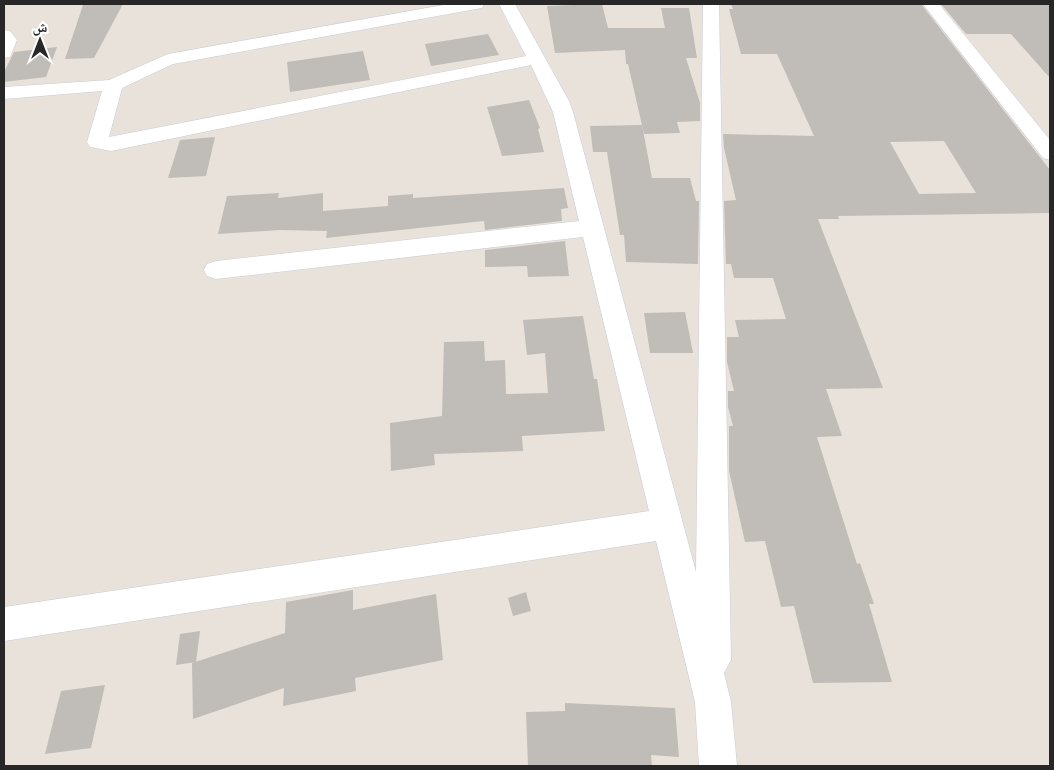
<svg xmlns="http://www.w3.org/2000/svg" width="1054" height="770" viewBox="0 0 1054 770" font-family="Roboto,'Noto Naskh Arabic',sans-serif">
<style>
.building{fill:#c0bcb7;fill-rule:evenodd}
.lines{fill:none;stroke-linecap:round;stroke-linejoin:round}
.minor-casing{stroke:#c9ccd7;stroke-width:1}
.minor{fill:#fff;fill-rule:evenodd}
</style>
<rect width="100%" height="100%" fill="#e8e2da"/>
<g class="building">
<polygon points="123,4 94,58 65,59 83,5"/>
<polygon points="602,4 608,28 665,28 661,8 689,8 697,58 686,58 700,103 700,121 677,122 680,133 644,134 628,64 626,64 625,50 555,53 547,6"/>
<path d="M 731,4 L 921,4 L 1050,170 L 1050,213 L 838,216 L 839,219 L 818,219 L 883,388 L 826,389 L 842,436 L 817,437 L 857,564 L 860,563 L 874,604 L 869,604 L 892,682 L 813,683 L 794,606 L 781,607 L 765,541 L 745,542 L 729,471 L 729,426 L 733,426 L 728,407 L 728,391 L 734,391 L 727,362 L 727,337 L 739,337 L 735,320 L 786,319 L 773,278 L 734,278 L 731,264 L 726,264 L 724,201 L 736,200 L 724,148 L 723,134 L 814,136 L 777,54 L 741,54 L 729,9 L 733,9 ZM 944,141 L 976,193 L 919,194 L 890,142 Z"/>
<polygon points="941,4 1050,4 1050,78 1011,34 966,34"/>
<polygon points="488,34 499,55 431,66 425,44"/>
<polygon points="57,47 46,77 4,82 4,72 14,52"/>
<polygon points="363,51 370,80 290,92 287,62"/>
<polygon points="529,100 540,128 538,129 544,152 502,156 487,107"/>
<polygon points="642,125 652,178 690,178 696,201 699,201 698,264 626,262 624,235 620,235 607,152 593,152 590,126"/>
<polygon points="215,137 206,176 168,178 180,140"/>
<polygon points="564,188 568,208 561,209 562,221 485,230 484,221 326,238 327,231 280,230 218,234 227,196 279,193 278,198 323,193 323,211 388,206 388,196 413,194 413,198"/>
<polygon points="565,241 569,276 528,277 527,266 485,267 485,250"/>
<polygon points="685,312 693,353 650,353 644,313"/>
<polygon points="583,316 594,379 597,379 605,431 522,436 523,451 434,454 435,465 391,471 390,423 442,416 444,342 484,341 485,361 505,360 506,394 548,393 545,353 527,355 523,320"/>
<polygon points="353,590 353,610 436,594 443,660 355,678 356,691 283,706 284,688 193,719 192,663 285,633 286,602"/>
<polygon points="526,592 531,611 513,616 508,598"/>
<polygon points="200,631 196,662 176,665 180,634"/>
<polygon points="105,685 91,748 45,754 61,691"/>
<polygon points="565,703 675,708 679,757 651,755 652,766 528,766 526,712 565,711"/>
</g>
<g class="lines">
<defs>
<g id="minor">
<polygon points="449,4 484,4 482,8 476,9 173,64 122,88 109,137 526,56 499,4 515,4 569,101 573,112 696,572 703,4 719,4 731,660 724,673 731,702 737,766 699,766 695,702 656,541 4,641 4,607 649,511 583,237 216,279 207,276 204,270 207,264 216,261 579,221 553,112 531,65 111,151 90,147 87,142 102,91 4,99 4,87 109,80 168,54"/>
<polygon points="923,4 939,4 1050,140 1050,160 1043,158"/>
<polygon points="4,30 10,31 17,40 10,57 4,58"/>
</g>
</defs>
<use href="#minor" class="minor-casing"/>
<use href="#minor" class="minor"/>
</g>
<rect width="1054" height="770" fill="none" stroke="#272727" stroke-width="10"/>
<g transform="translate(40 40)" stroke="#ffffff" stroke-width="4" paint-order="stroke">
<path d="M0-4L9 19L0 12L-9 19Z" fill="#272727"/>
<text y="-8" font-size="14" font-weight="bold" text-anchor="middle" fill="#272727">ش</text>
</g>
</svg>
